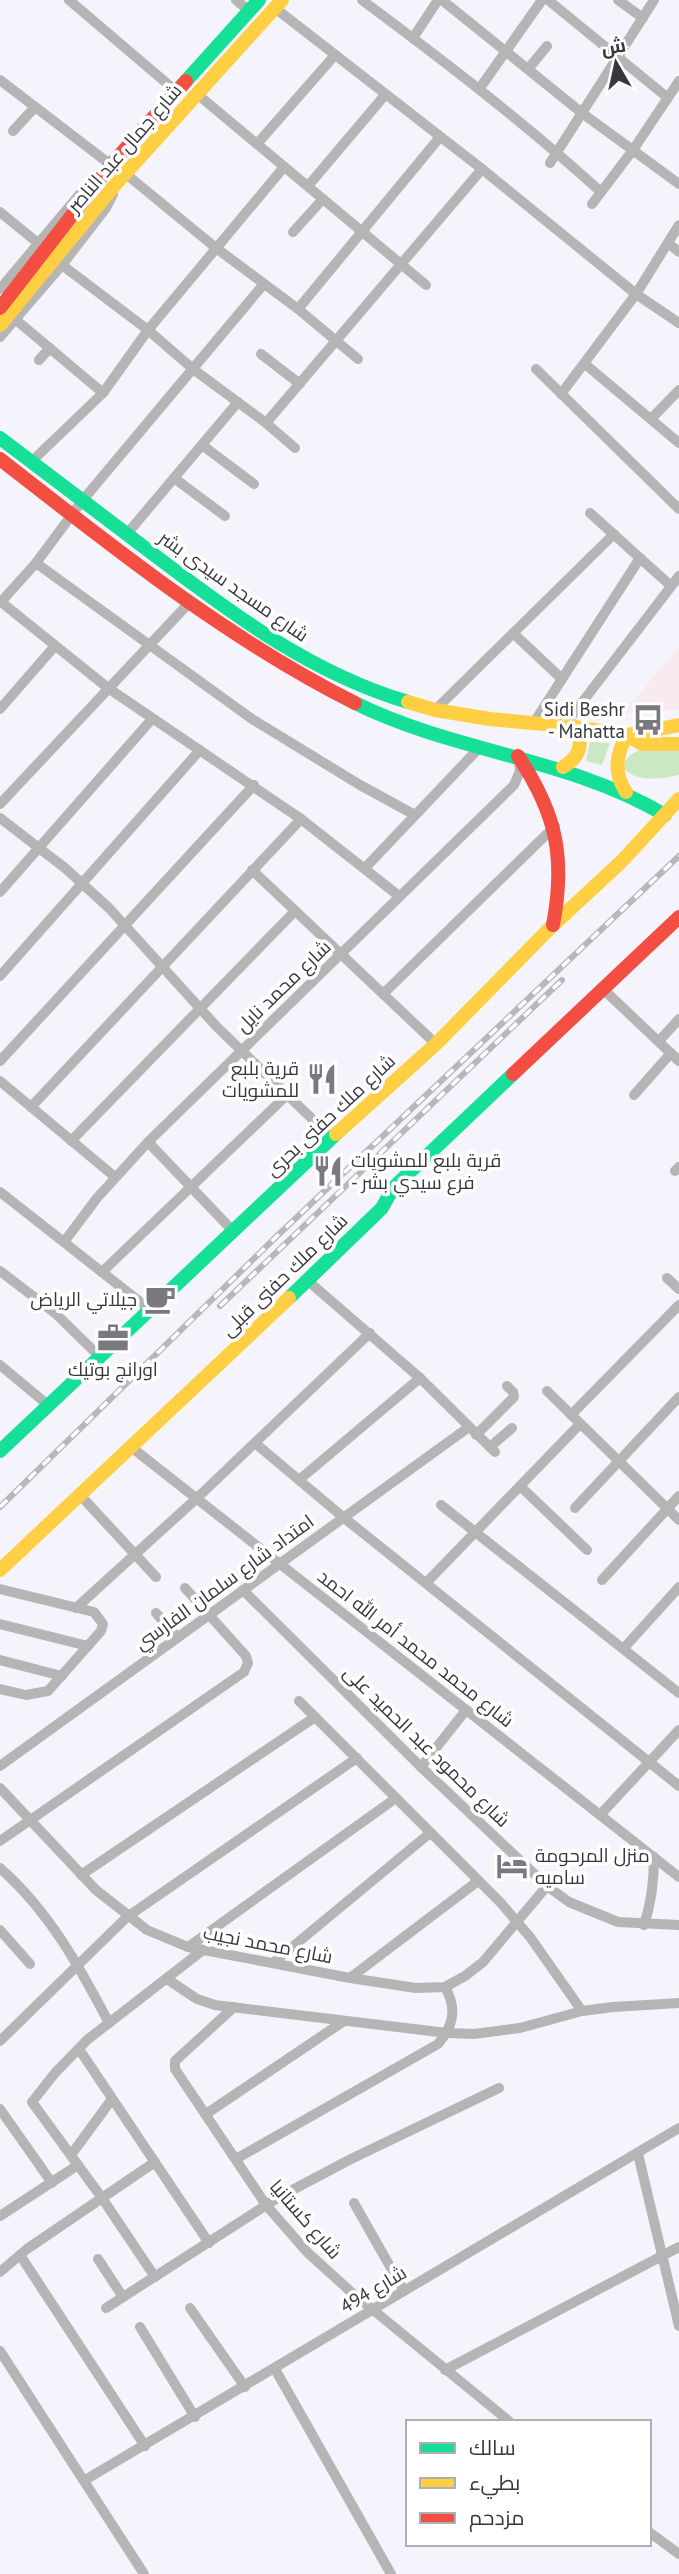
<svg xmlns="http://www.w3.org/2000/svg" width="679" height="2574" viewBox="0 0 679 2574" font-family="'PT Sans',Cairo,sans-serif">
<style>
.education{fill:#f9eaef}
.green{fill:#cae8c2}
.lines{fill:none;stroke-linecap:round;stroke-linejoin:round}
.street{stroke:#b6b4b5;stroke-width:10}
.fast{stroke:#16e098;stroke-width:14}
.slow{stroke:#ffcf43;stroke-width:14}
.jam{stroke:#f24e42;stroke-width:14}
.rail-casing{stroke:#b8b7ba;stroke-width:6}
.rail{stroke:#fff;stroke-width:3.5;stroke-dasharray:10;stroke-linecap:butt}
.labels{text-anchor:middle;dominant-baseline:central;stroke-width:7;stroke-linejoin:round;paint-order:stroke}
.street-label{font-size:19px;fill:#38373c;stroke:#fff}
.poi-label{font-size:19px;fill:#38373c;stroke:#fff;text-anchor:end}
</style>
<rect width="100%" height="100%" fill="#f5f4fc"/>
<polygon class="education" points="679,647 679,709 644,714 623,713"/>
<g class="green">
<polygon points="590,742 610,743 602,765 586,761"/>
<path d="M 660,745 L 679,747 L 679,775 C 662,779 634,783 623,767 C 628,750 645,749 660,745 Z"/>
</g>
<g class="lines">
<g class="street">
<polyline points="69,0 177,92"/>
<polyline points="236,0 249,11"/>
<path d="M 362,0 C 444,61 525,123 601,192"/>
<polyline points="442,0 582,113 679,184"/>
<polyline points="548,0 668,98"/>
<polyline points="618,0 643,18"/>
<polyline points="275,8 482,169 636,294 679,323"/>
<polyline points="413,38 438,0"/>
<polyline points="529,68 547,46"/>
<polyline points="0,80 111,165"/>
<polyline points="480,88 542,0"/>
<polyline points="197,94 426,285"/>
<polyline points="13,131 35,107"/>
<polyline points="257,144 335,55"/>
<polyline points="550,163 654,0"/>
<polyline points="126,174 216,248 298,309 358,359"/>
<polyline points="308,186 385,95"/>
<polyline points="592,204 633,150 679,81"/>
<polyline points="0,212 38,243"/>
<polyline points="293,232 323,199"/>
<polyline points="668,243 679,252"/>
<polyline points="62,265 148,330 193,369 266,423 295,448"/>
<polyline points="0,289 85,188"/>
<polyline points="298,309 440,137"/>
<polyline points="15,319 103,393"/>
<polyline points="0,337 62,265 106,208 113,194"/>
<polyline points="261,354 300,384"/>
<polyline points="39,360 50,348"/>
<polyline points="585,364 679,443"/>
<polyline points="536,369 679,509"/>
<polyline points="561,394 636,294 679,225"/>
<polyline points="651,419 679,390"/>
<polyline points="266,423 482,169"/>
<polyline points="202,445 254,484"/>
<polyline points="31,462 103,393 148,330 284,167"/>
<polyline points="174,478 225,516"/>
<polyline points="590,513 671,586"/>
<polyline points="126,535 238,402"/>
<polyline points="36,563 252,719 360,785 415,815"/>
<polyline points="1,602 108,688 301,819 399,896"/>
<polyline points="0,603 36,563 82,501 263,285"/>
<polyline points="513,633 562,679"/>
<polyline points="0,709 54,647"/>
<polyline points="435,710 614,534"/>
<polyline points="533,724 640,558"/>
<polyline points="564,726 679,576"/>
<polyline points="0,804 189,603"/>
<polyline points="0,818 65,868 109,908 217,1027 332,1138"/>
<polyline points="365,868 480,747"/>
<polyline points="252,870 436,1044"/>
<polyline points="0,892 152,719"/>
<polyline points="0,976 200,750"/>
<polyline points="603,989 679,1061"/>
<polyline points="383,994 555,826"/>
<polyline points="659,1041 679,1019"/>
<polyline points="0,1061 254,785"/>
<polyline points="0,1081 115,1177"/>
<polyline points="634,1095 671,1053"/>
<polyline points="31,1107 301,819"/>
<polyline points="71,1141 295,911"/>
<polyline points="148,1142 233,1231"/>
<polyline points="675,1171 679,1167"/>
<polyline points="0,1192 149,1309"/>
<polyline points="64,1242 97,1198 148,1142 514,785 520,771 519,759"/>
<polyline points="0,1271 55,1313 100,1357"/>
<polyline points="102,1272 287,1095"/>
<polyline points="667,1278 679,1289"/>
<polyline points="307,1280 420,1378 495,1452"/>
<polyline points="0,1365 48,1405"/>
<polyline points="547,1391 679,1520"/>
<polyline points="571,1415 679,1305"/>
<polyline points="476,1435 514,1397 513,1392 507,1386"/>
<polyline points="255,1443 343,1517 679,1786"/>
<polyline points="131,1447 679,1877"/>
<polyline points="490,1447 512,1428"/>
<polyline points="299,1480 420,1378"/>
<polyline points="520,1486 587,1550"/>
<polyline points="81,1496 156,1577"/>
<polyline points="441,1505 679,1693"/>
<polyline points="575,1508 679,1397"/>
<polyline points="602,1580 679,1496"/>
<polyline points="426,1583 580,1424"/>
<polyline points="0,1589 94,1612 103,1624 101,1631 48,1691 26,1695 0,1689"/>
<polyline points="243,1590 421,1767 547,1886 569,1902 618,1922 679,1925"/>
<polyline points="76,1608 197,1498 370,1333"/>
<polyline points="156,1613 177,1637"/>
<polyline points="0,1624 88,1646"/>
<polyline points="624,1648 679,1587"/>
<polyline points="0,1660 62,1676"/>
<polyline points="299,1701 500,1902 530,1937 582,2011"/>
<polyline points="0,1766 469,1427"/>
<polyline points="421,1767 466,1710"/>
<polyline points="0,1788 96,1890 147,1930 188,1947 350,1978 416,1988 445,1987 465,1976 483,1962 547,1886"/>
<polyline points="600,1815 679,1730"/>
<polyline points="0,1841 244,1672 248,1663 246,1656 185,1588"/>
<path d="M 0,1868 C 49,1911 79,1966 109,2023"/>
<polyline points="81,1875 315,1717"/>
<path d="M 644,1925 C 652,1901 654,1881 654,1857"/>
<polyline points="0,1930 30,1964"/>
<polyline points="188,1947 396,1798"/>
<polyline points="273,1963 430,1833"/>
<polyline points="350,1978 478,1881"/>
<polyline points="167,1979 197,1999 215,2005 447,2033 474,2034 520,2028 582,2011 613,2007 679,2003"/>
<polyline points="234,2007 175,2061 175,2069 266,2205 307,2252 350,2291 510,2422"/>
<polyline points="0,2041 127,1917 357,1758"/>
<polyline points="79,2049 209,2243"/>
<polyline points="0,2109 52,2183"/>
<polyline points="206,2114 344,2021"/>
<polyline points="638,2154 679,2326"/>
<polyline points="71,2155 112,2099"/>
<path d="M 236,2159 L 438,2044 C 454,2025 457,2008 445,1987"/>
<polyline points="354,2203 404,2291"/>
<polyline points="0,2216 78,2165"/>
<polyline points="20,2255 145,2446"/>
<polyline points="98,2259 123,2297"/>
<polyline points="0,2272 27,2249 155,2162"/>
<polyline points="155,2277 102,2198 32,2102 55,2073 87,2040 203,1950"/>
<polyline points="106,2308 279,2197 351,2159 499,2088"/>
<polyline points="190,2308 245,2387"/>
<polyline points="140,2327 195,2417"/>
<polyline points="0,2351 144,2574"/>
<polyline points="275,2369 391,2574"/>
<polyline points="445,2370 679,2247"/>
<polyline points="85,2480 679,2128"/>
<polyline points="649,2532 679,2554"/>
</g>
<g class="fast">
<polyline points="186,81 259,0"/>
<path d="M 0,438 C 52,478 105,517 157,557 C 235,616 313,674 408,702"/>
<path d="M 355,703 C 456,753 567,757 665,815"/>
<polyline points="289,1298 382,1208 393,1188 513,1074"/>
<polyline points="0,1451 336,1134"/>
</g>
<g class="slow">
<polyline points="0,325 114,186 282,0"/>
<polyline points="408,702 435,710 490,719 575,727 627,735 679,725"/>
<path d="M 563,767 C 580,757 584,744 575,727"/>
<path d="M 626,792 C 613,772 616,755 627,735 L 642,744 L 679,744"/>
<polyline points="336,1134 436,1044 553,925 622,861 679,799"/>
<polyline points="0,1570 289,1298"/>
</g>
<g class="jam">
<polyline points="0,308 111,165 186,81"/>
<path d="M 0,459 C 114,548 226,638 355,703"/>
<path d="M 518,756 C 556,813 566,857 553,925"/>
<polyline points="513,1074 679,917"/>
</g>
<defs>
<g id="rail">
<polyline points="220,1306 562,980"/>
<polyline points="0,1507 277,1236 679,856"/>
</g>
</defs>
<use href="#rail" class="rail-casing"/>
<use href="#rail" class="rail"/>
</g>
<defs>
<symbol id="bus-bare" viewBox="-9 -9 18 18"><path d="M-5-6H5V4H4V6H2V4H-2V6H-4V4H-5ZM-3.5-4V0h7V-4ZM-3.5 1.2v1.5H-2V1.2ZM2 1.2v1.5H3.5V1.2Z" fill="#7a797f" stroke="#fff" stroke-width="2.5" paint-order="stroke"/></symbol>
<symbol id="restaurant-bare" viewBox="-9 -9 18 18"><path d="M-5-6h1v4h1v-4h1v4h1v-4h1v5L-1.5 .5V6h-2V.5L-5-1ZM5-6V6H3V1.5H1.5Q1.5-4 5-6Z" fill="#7a797f" stroke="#fff" stroke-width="2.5" paint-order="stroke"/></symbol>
<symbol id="cafe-bare" viewBox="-9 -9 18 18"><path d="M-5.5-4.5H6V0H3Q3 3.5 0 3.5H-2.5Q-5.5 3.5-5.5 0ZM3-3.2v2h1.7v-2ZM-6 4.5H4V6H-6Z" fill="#7a797f" stroke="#fff" stroke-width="2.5" paint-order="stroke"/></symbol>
<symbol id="office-bare" viewBox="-9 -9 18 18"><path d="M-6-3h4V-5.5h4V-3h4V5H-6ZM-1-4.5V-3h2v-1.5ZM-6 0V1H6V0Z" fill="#7a797f" stroke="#fff" stroke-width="2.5" paint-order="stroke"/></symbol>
<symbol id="hotel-bare" viewBox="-9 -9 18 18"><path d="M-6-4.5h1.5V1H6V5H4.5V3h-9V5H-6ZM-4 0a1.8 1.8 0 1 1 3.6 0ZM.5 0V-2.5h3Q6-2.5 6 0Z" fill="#7a797f" stroke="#fff" stroke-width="2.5" paint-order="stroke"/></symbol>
</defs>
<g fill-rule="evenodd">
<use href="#bus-bare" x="626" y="698" width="44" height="44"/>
<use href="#restaurant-bare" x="300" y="1057" width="44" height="44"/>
<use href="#restaurant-bare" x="306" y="1149" width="44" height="44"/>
<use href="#cafe-bare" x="138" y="1277" width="44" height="44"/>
<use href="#office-bare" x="91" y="1316" width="44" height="44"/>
<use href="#hotel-bare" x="490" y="1844" width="44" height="44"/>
</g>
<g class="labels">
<g class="street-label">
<text transform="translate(124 148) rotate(-49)">شارع جمال عبد الناصر</text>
<text transform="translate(234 586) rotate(35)">شارع مسجد سيدى بشر</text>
<text transform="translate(283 986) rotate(-44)">شارع محمد نايل</text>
<text transform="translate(330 1115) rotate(-43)">شارع ملك حفنى بحرى</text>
<text transform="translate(284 1275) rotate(-44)">شارع ملك حفنى قبلى</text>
<text transform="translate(224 1582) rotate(-36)">امتداد شارع سلمان الفارسي</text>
<text transform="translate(416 1648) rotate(38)">شارع محمد محمد أمر الله احمد</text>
<text transform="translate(427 1746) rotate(44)">شارع محمود عبد الحميد على</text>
<text transform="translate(268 1944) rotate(11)">شارع محمد نجيب</text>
<text transform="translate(306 2219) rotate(49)">شارع كستانيا</text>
<text transform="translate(373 2289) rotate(-31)">شارع 494</text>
</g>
<g class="poi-label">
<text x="625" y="709">Sidi Beshr<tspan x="625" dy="22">- Mahatta</tspan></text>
<text x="299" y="1068">قرية بلبع<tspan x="299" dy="22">للمشويات</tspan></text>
<text x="351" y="1160" text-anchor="start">قرية بلبع للمشويات<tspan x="351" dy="22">- فرع سيدي بشر</tspan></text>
<text x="137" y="1299">جيلاتي الرياض</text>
<text x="113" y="1369" text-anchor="middle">اورانج بوتيك</text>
<text x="535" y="1855" text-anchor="start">منزل المرحومة<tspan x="535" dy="22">ساميه</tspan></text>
</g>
</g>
<rect x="406" y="2420" width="245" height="126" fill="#ffffff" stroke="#afafb1" stroke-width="2"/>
<rect x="420" y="2443" width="35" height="10" fill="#16e098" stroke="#afafb1" stroke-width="2"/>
<text x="469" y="2455" font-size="21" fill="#38373c">سالك</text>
<rect x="420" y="2478" width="35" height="10" fill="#ffcf43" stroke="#afafb1" stroke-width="2"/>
<text x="469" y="2490" font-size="21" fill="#38373c">بطيء</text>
<rect x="420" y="2513" width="35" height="10" fill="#f24e42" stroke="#afafb1" stroke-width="2"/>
<text x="469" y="2525" font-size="21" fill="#38373c">مزدحم</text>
<g transform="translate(616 63) rotate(351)" stroke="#ffffff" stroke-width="5" paint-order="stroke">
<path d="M0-5L12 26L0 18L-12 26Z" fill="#38373c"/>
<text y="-10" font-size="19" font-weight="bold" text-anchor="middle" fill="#38373c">ش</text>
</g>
</svg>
